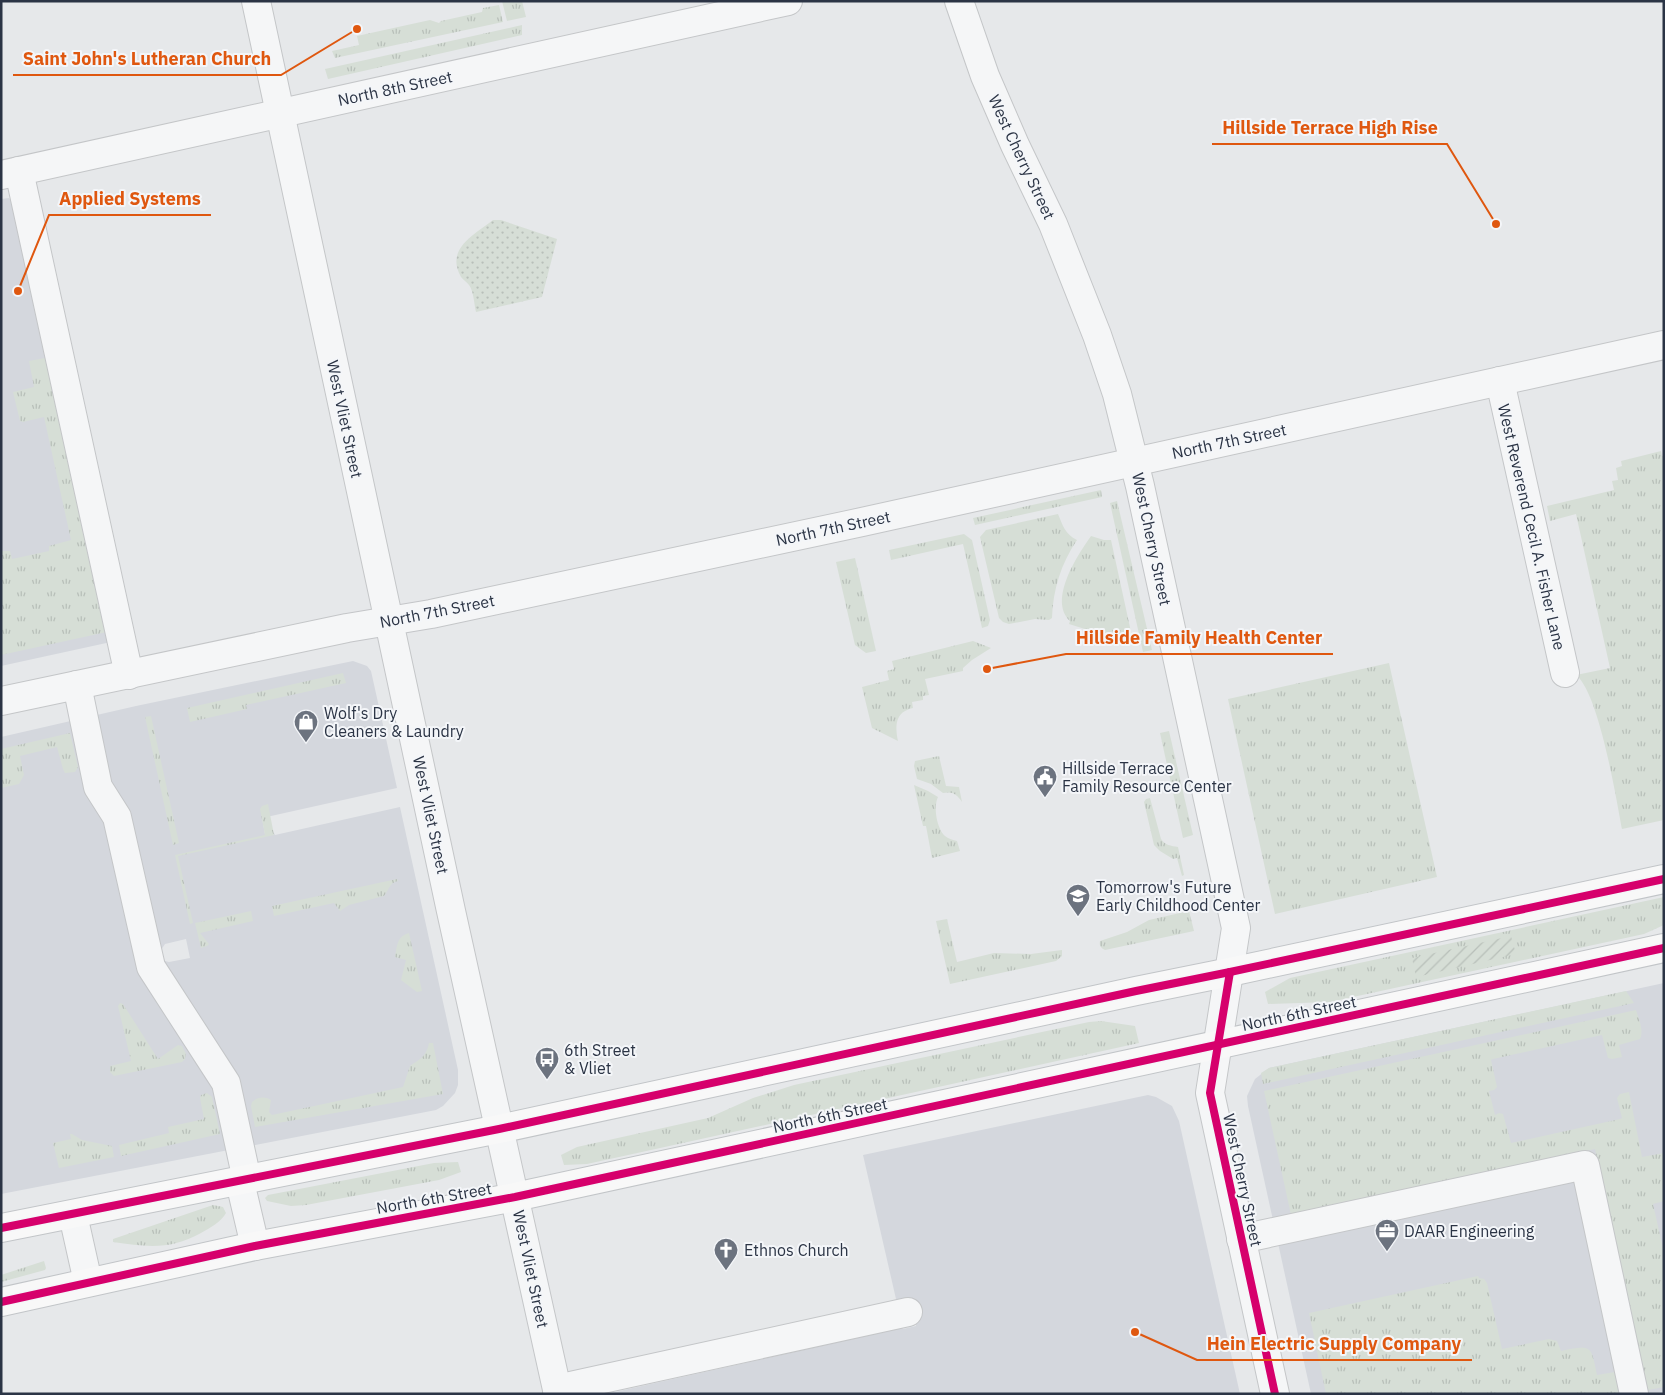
<svg xmlns="http://www.w3.org/2000/svg" width="1665" height="1395" viewBox="0 0 1665 1395" font-family="'IBM Plex Sans',sans-serif">
<style>
.built{fill:#d4d7dd;fill-rule:evenodd}
.grass{fill:url(#grass-tufts)}
.park{fill:url(#park-dots)}
.garden{fill:url(#garden-furrows)}
.lines{fill:none;stroke-linecap:round;stroke-linejoin:round}
.minor-casing{stroke:#c4c6c8;stroke-width:30}
.major-casing{stroke:#c2c5c8;stroke-width:30}
.minor{stroke:#f5f6f7;stroke-width:28}
.major{stroke:#f8f8f8;stroke-width:28}
.cycleway-casing{stroke:#f4f6f9;stroke-width:11}
.cycleway{stroke:#d6006c;stroke-width:8}
.labels{text-anchor:middle;dominant-baseline:central;stroke-width:4;stroke-linejoin:round;paint-order:stroke}
.street-label{font-size:16px;fill:#2b3445;stroke:#f4f6f9}
.poi-label{font-size:16px;fill:#2b3445;stroke:#f4f6f9;text-anchor:start}
.leader{fill:none;stroke:#df570f;stroke-width:2}
.callout-dot{fill:#df570f;stroke:#f4f6f9;stroke-width:2}
.callout-label{font-size:18px;text-anchor:middle;font-weight:bold;fill:#df570f;stroke:#f4f6f9;stroke-width:4;stroke-linejoin:round;paint-order:stroke}
</style>
<defs>
<pattern id="grass-tufts" width="24" height="20" patternUnits="userSpaceOnUse" patternTransform="scale(1.25)"><rect width="24" height="20" fill="#d6ded6"/><path d="M3 7l-1-3M5 7V3M7 7l1-3M15 17l-1-3M17 17v-4M19 17l1-3" fill="none" stroke="#b8bfb9"/></pattern>
<pattern id="park-dots" width="8" height="8" patternUnits="userSpaceOnUse" patternTransform="scale(1.25)"><rect width="8" height="8" fill="#d6ded6"/><path d="M2 2h.1M6 6h.1" fill="none" stroke="#b8bfb9" stroke-width="1.8" stroke-linecap="round"/></pattern>
<pattern id="garden-furrows" width="10" height="10" patternUnits="userSpaceOnUse" patternTransform="scale(1.25)"><rect width="10" height="10" fill="#d6ded6"/><path d="M-1 1l2-2M0 10L10 0M9 11l2-2" fill="none" stroke="#b8bfb9"/></pattern>
</defs>
<rect width="100%" height="100%" fill="#e6e8ea"/>
<g class="built">
<polygon points="9,198 18,212 111,642 1,666 1,199"/>
<path d="M 353,661 L 367,666 L 371,671 L 397,788 L 262,818 L 265,834 L 274,833 L 275,835 L 400,807 L 458,1070 L 458,1085 L 455,1093 L 443,1106 L 436,1110 L 1,1194 L 1,737 L 136,706 ZM 186,939 L 190,958 L 169,962 L 165,961 L 161,950 L 165,944 Z"/>
<polygon points="1664,983 1664,1394 1311,1394 1248,1106 1247,1096 1255,1079 1269,1068"/>
<polygon points="1148,1095 1156,1097 1172,1106 1179,1121 1240,1394 606,1394 902,1328 903,1329 916,1326 910,1300 902,1302 896,1299 863,1155"/>
</g>
<g class="grass">
<polygon points="502,1 522,1 526,17 507,21"/>
<polygon points="499,5 503,22 335,58 332,51 359,45 357,36 430,20 439,23 441,21 482,12 483,8"/>
<polygon points="522,25 522,35 328,79 325,69"/>
<polygon points="45,358 48,360 107,632 1,655 1,551 10,551 12,559 49,551 49,546 71,540 44,417 23,422 20,421 13,392 34,387 29,361"/>
<path d="M 1661,451 L 1662,456 L 1664,456 L 1664,820 L 1622,829 C 1616,798 1599,693 1576,675 L 1610,668 L 1576,514 L 1550,521 L 1547,506 L 1614,490 L 1612,481 L 1618,480 L 1616,468 L 1622,466 L 1621,461 Z"/>
<polygon points="1101,490 1102,497 975,525 973,518"/>
<polygon points="1117,501 1152,650 1143,652 1110,503"/>
<path d="M 1058,514 C 1063,526 1065,534 1077,540 C 1061,564 1053,589 1052,618 L 1049,620 L 1035,619 L 1009,624 L 1003,622 L 999,618 L 980,537 L 986,530 Z"/>
<polygon points="964,534 972,540 990,620 988,626 982,628 963,544 891,560 889,550"/>
<path d="M 1091,536 L 1104,540 L 1111,540 L 1131,632 L 1128,641 L 1125,644 L 1119,645 L 1088,630 L 1069,624 L 1070,621 C 1048,600 1077,556 1091,536 Z"/>
<polygon points="855,558 876,651 866,653 855,645 836,562"/>
<path d="M 973,641 L 991,648 L 972,660 L 963,668 L 963,671 L 925,679 L 929,695 L 923,696 L 923,700 L 912,702 L 913,708 C 895,712 895,725 898,741 L 872,728 L 862,687 L 889,680 L 887,671 L 894,669 L 892,661 Z"/>
<polygon points="1389,663 1437,877 1275,914 1228,699"/>
<polygon points="343,673 346,683 246,705 247,709 190,722 187,708"/>
<polygon points="151,716 179,843 173,845 145,717"/>
<polygon points="1169,731 1193,835 1183,838 1160,733"/>
<polygon points="70,733 78,767 75,772 65,773 63,769 57,747 20,756 24,775 19,784 1,788 1,749"/>
<path d="M 939,756 L 946,786 L 959,787 L 962,802 C 957,794 952,791 943,793 L 931,784 L 917,779 L 914,766 L 915,761 Z"/>
<path d="M 914,785 L 928,791 L 938,797 C 933,807 937,829 945,836 C 949,839 953,840 957,841 L 960,851 L 932,858 L 926,826 L 923,826 Z"/>
<path d="M 1150,798 L 1161,839 C 1165,845 1171,846 1178,847 L 1184,875 L 1182,876 L 1177,858 L 1173,859 L 1160,851 L 1154,845 L 1144,802 L 1146,799 Z"/>
<polygon points="268,804 274,835 178,856 193,923 190,924 175,855 265,835 260,809 262,806"/>
<path d="M 397,879 L 398,881 C 389,883 389,890 384,896 L 349,905 L 340,911 L 334,903 L 274,916 L 272,906 Z"/>
<polygon points="1664,897 1664,925 1644,934 1330,1002 1268,1004 1265,992 1290,978"/>
<polygon points="251,911 253,921 200,933 209,944 207,946 201,948 195,923"/>
<path d="M 1189,911 L 1194,931 L 1105,950 C 1101,948 1099,946 1100,941 L 1127,932 L 1149,920 Z"/>
<polygon points="947,919 957,962 994,953 1031,954 1062,950 1062,956 1056,961 950,984 936,921"/>
<path d="M 409,933 L 422,991 L 417,992 L 401,980 L 406,960 L 395,957 C 397,946 397,936 409,933 Z"/>
<polygon points="1626,991 1634,1003 1263,1084 1261,1073 1269,1068"/>
<polygon points="120,1003 123,1004 158,1059 178,1045 182,1046 186,1054 185,1059 182,1062 114,1076 110,1072 110,1066 131,1061 118,1006"/>
<path d="M 1636,1010 C 1639,1019 1644,1031 1640,1039 L 1619,1045 L 1622,1057 L 1612,1059 L 1608,1058 L 1602,1035 L 1493,1059 L 1491,1060 L 1497,1087 L 1494,1090 L 1489,1091 L 1495,1115 L 1499,1113 L 1503,1114 L 1511,1143 L 1620,1119 L 1622,1118 L 1617,1098 L 1620,1094 L 1629,1092 L 1642,1157 L 1664,1153 L 1664,1201 L 1653,1204 L 1664,1253 L 1664,1387 L 1648,1390 L 1595,1149 L 1291,1215 L 1264,1091 Z"/>
<polygon points="1101,1021 1135,1026 1139,1043 587,1164 564,1165 561,1155 577,1147 708,1118 753,1098 794,1085 1089,1022"/>
<path d="M 429,1043 L 433,1043 L 443,1094 L 255,1127 L 251,1106 L 252,1102 C 257,1097 265,1096 271,1100 L 269,1112 L 272,1115 L 403,1087 L 410,1066 C 420,1059 426,1057 429,1043 Z"/>
<polygon points="207,1093 212,1097 220,1134 121,1156 119,1145 169,1133 168,1127 204,1119 200,1098 201,1095"/>
<polygon points="70,1134 72,1134 82,1140 112,1146 114,1157 59,1168 53,1143 71,1139"/>
<polygon points="458,1162 461,1172 439,1180 306,1205 291,1206 267,1201 265,1198 268,1195 434,1163"/>
<path d="M 213,1205 L 223,1207 L 226,1213 C 221,1222 210,1228 201,1233 C 171,1250 147,1247 113,1242 L 113,1239 Z"/>
<polygon points="44,1261 46,1268 45,1270 1,1282 1,1275"/>
<path d="M 1478,1276 L 1479,1278 L 1484,1279 L 1487,1283 L 1502,1349 L 1549,1339 L 1557,1341 L 1561,1351 C 1592,1345 1591,1345 1597,1375 L 1615,1372 L 1620,1394 L 1326,1394 L 1309,1313 Z"/>
</g>
<path class="park" d="M 493,220 L 501,220 L 557,239 L 542,297 L 476,312 C 474,304 474,292 469,285 C 467,282 463,280 461,277 C 445,249 474,235 493,220 Z"/>
<polygon class="garden" points="1511,936 1516,954 1416,977 1412,958"/>
<g class="lines">
<defs>
<g id="minor">
<polyline points="256,1 451,911 558,1394"/>
<polyline points="959,1 985,76 1015,145 1053,224 1097,335 1117,394 1140,486 1236,928 1210,1093 1275,1394"/>
<polyline points="19,171 129,675"/>
<polyline points="1,175 788,1"/>
<polyline points="1500,381 1565,673"/>
<polyline points="77,685 98,787 117,817 151,967 226,1083 247,1180"/>
<polyline points="1,701 347,628 431,614 862,522 1664,345"/>
<polyline points="240,1182 255,1246"/>
<polyline points="73,1215 88,1282"/>
<polyline points="1241,1239 1585,1165 1634,1394"/>
<polyline points="557,1389 908,1312"/>
</g>
<g id="major">
<polyline points="1,1228 499,1129 1136,991 1230,972 1664,879"/>
<polyline points="1,1302 255,1246 515,1197 1664,948"/>
</g>
</defs>
<use href="#minor" class="minor-casing"/>
<use href="#major" class="major-casing"/>
<use href="#minor" class="minor"/>
<use href="#major" class="major"/>
<defs>
<g id="cycleway">
<polyline points="1230,972 1210,1093 1275,1394"/>
<polyline points="1,1228 499,1129 1136,991 1230,972 1664,879"/>
<polyline points="1,1302 255,1246 515,1197 1664,948"/>
</g>
</defs>
<use href="#cycleway" class="cycleway-casing"/>
<use href="#cycleway" class="cycleway"/>
</g>
<defs>
<symbol id="shop-pin" viewBox="-11 -11 22 30"><path d="M0 17L-7.5 6A9.5 9.5 0 1 1 7.5 6Z" fill="#6c737f" stroke="#f4f6f9"/><path d="M-5-2.5h2.3a2.7 3.5 0 0 1 5.4 0H5L5.5 6h-11ZM-1.5-2.5h3a1.5 2.3 0 0 0-3 0Z" fill="#fff"/></symbol>
<symbol id="civic-pin" viewBox="-11 -11 22 30"><path d="M0 17L-7.5 6A9.5 9.5 0 1 1 7.5 6Z" fill="#6c737f" stroke="#f4f6f9"/><path d="M-.6-6.5H3V-4.5H.6V-3L4-1V1h2V6H-6V1h2V-1L-.6-3ZM-1.2 2.5V6h2.4V2.5Z" fill="#fff"/></symbol>
<symbol id="school-pin" viewBox="-11 -11 22 30"><path d="M0 17L-7.5 6A9.5 9.5 0 1 1 7.5 6Z" fill="#6c737f" stroke="#f4f6f9"/><path d="M0-5L7-2L0 1L-7-2ZM-4 1L0 2.5L4 1V4Q0 6-4 4Z" fill="#fff"/></symbol>
<symbol id="bus-pin" viewBox="-11 -11 22 30"><path d="M0 17L-7.5 6A9.5 9.5 0 1 1 7.5 6Z" fill="#6c737f" stroke="#f4f6f9"/><path d="M-5-6H5V4H4V6H2V4H-2V6H-4V4H-5ZM-3.5-4V0h7V-4ZM-3.5 1.2v1.5H-2V1.2ZM2 1.2v1.5H3.5V1.2Z" fill="#fff"/></symbol>
<symbol id="office-pin" viewBox="-11 -11 22 30"><path d="M0 17L-7.5 6A9.5 9.5 0 1 1 7.5 6Z" fill="#6c737f" stroke="#f4f6f9"/><path d="M-6-3h4V-5.5h4V-3h4V5H-6ZM-1-4.5V-3h2v-1.5ZM-6 0V1H6V0Z" fill="#fff"/></symbol>
<symbol id="church-pin" viewBox="-11 -11 22 30"><path d="M0 17L-7.5 6A9.5 9.5 0 1 1 7.5 6Z" fill="#6c737f" stroke="#f4f6f9"/><path d="M-1.2-6h2.4v3.5h3.3v2.4h-3.3V6h-2.4V-.1h-3.3v-2.4h3.3Z" fill="#fff"/></symbol>
</defs>
<g fill-rule="evenodd">
<use href="#shop-pin" x="292" y="708" width="28" height="38"/>
<use href="#civic-pin" x="1031" y="763" width="28" height="38"/>
<use href="#school-pin" x="1064" y="882" width="28" height="38"/>
<use href="#bus-pin" x="533" y="1045" width="28" height="38"/>
<use href="#office-pin" x="1373" y="1217" width="28" height="38"/>
<use href="#church-pin" x="712" y="1236" width="28" height="38"/>
</g>
<g class="labels">
<g class="street-label">
<text transform="translate(395 88) rotate(-12)">North 8th Street</text>
<text transform="translate(1022 157) rotate(65)">West Cherry Street</text>
<text transform="translate(345 419) rotate(78)">West Vliet Street</text>
<text transform="translate(1229 441) rotate(-12)">North 7th Street</text>
<text transform="translate(1532 527) rotate(77)">West Reverend Cecil A. Fisher Lane</text>
<text transform="translate(833 528) rotate(-12)">North 7th Street</text>
<text transform="translate(1152 539) rotate(78)">West Cherry Street</text>
<text transform="translate(437 611) rotate(-11)">North 7th Street</text>
<text transform="translate(431 815) rotate(78)">West Vliet Street</text>
<text transform="translate(1299 1013) rotate(-12)">North 6th Street</text>
<text transform="translate(830 1115) rotate(-12)">North 6th Street</text>
<text transform="translate(1243 1180) rotate(78)">West Cherry Street</text>
<text transform="translate(434 1198) rotate(-10)">North 6th Street</text>
<text transform="translate(531 1269) rotate(78)">West Vliet Street</text>
</g>
<g class="poi-label">
<text x="324" y="713">Wolf's Dry<tspan x="324" dy="18">Cleaners &amp; Laundry</tspan></text>
<text x="1062" y="768">Hillside Terrace<tspan x="1062" dy="18">Family Resource Center</tspan></text>
<text x="1096" y="887">Tomorrow's Future<tspan x="1096" dy="18">Early Childhood Center</tspan></text>
<text x="564" y="1050">6th Street<tspan x="564" dy="18">&amp; Vliet</tspan></text>
<text x="1404" y="1231">DAAR Engineering</text>
<text x="744" y="1250">Ethnos Church</text>
</g>
</g>
<path class="leader" d="M357 29L281 75H13M1496 224L1447 144H1212M18 291L49 215H211M987 669L1066 654H1333M1135 1332L1197 1360H1472"/>
<g class="callout-dot">
<circle cx="357" cy="29" r="5"/>
<circle cx="1496" cy="224" r="5"/>
<circle cx="18" cy="291" r="5"/>
<circle cx="987" cy="669" r="5"/>
<circle cx="1135" cy="1332" r="5"/>
</g>
<g class="callout-label">
<text x="147" y="65">Saint John's Lutheran Church</text>
<text x="1330" y="134">Hillside Terrace High Rise</text>
<text x="130" y="205">Applied Systems</text>
<text x="1199" y="644">Hillside Family Health Center</text>
<text x="1334" y="1350">Hein Electric Supply Company</text>
</g>
<rect width="1665" height="1395" fill="none" stroke="#2b3445" stroke-width="5"/>
</svg>
